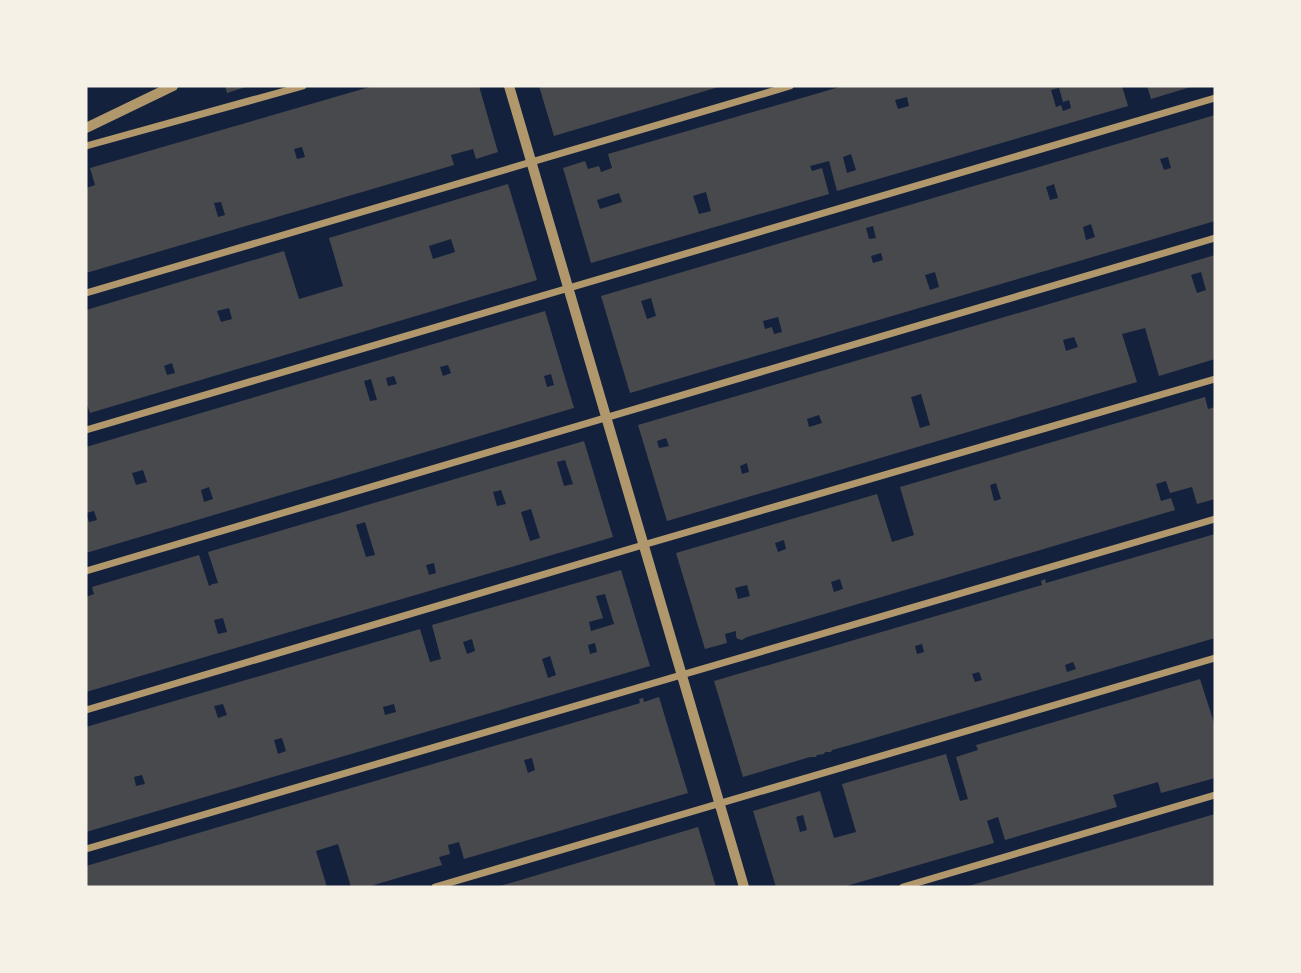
<svg xmlns="http://www.w3.org/2000/svg" width="1301" height="973" viewBox="0 0 1301 973" font-family="Helvetica,sans-serif">
<style>
.building{fill:#48494c;fill-rule:evenodd}
.lines{fill:none;stroke-linecap:round;stroke-linejoin:round}
.minor{stroke:#b1986c;stroke-width:7}
.tertiary{stroke:#b1986c;stroke-width:10}
</style>
<rect width="100%" height="100%" fill="#14213d"/>
<g class="building">
<polygon points="225,86 249,86 227,93"/>
<path d="M 373,86 L 479,86 L 498,152 L 476,159 L 473,149 L 451,155 L 454,165 L 86,273 L 86,188 L 95,185 L 90,168 ZM 302,147 L 305,157 L 297,159 L 294,149 ZM 221,202 L 225,215 L 218,217 L 214,203 Z"/>
<polygon points="539,86 722,86 554,136"/>
<path d="M 843,86 L 1122,86 L 1128,106 L 837,191 L 829,161 L 810,166 L 812,171 L 822,168 L 829,194 L 591,263 L 563,168 L 585,161 L 588,169 L 599,166 L 601,172 L 612,168 L 608,154 ZM 1059,88 L 1063,102 L 1069,100 L 1071,108 L 1063,111 L 1061,105 L 1056,107 L 1051,90 ZM 907,97 L 909,106 L 898,109 L 895,100 ZM 851,154 L 856,170 L 847,173 L 843,157 ZM 706,192 L 711,211 L 699,214 L 693,196 ZM 619,193 L 622,202 L 600,209 L 597,200 Z"/>
<polygon points="1147,86 1194,86 1151,99"/>
<path d="M 1215,115 L 1215,221 L 630,393 L 601,296 ZM 1168,157 L 1171,168 L 1164,170 L 1160,159 ZM 1054,184 L 1058,198 L 1050,200 L 1046,187 ZM 1091,224 L 1095,237 L 1086,240 L 1083,227 ZM 873,226 L 876,238 L 869,239 L 866,228 ZM 881,253 L 883,260 L 873,263 L 871,256 ZM 935,272 L 939,287 L 930,290 L 925,275 ZM 651,298 L 656,316 L 647,319 L 641,301 ZM 778,317 L 782,332 L 774,334 L 772,327 L 765,329 L 763,321 Z"/>
<path d="M 508,184 L 537,280 L 90,413 L 86,402 L 86,310 L 284,251 L 299,299 L 343,286 L 329,238 ZM 451,239 L 455,252 L 433,259 L 429,246 ZM 229,308 L 232,319 L 221,322 L 217,311 ZM 172,363 L 175,373 L 167,375 L 164,366 Z"/>
<path d="M 1215,255 L 1215,359 L 1159,376 L 1145,328 L 1122,334 L 1137,382 L 667,521 L 638,425 ZM 1201,272 L 1206,290 L 1197,293 L 1191,275 ZM 1074,337 L 1078,347 L 1066,351 L 1063,340 ZM 921,394 L 930,425 L 920,428 L 911,397 ZM 819,415 L 822,423 L 809,427 L 807,419 ZM 666,438 L 669,446 L 659,448 L 657,441 ZM 747,463 L 749,472 L 742,474 L 740,466 Z"/>
<path d="M 545,311 L 574,408 L 86,553 L 86,513 L 89,522 L 97,520 L 94,511 L 86,513 L 86,447 ZM 448,365 L 451,373 L 443,376 L 440,367 ZM 551,374 L 554,385 L 547,387 L 544,376 ZM 394,376 L 397,384 L 388,386 L 386,378 ZM 371,379 L 377,400 L 370,401 L 364,381 ZM 143,470 L 147,482 L 136,485 L 132,473 ZM 209,487 L 213,499 L 204,502 L 201,490 Z"/>
<path d="M 1205,397 L 1208,409 L 1215,407 L 1215,499 L 1197,504 L 1192,487 L 1170,493 L 1166,481 L 1156,484 L 1161,501 L 1171,498 L 1175,510 L 747,637 L 742,640 L 738,639 L 736,637 L 736,631 L 725,634 L 727,643 L 705,649 L 676,553 L 877,494 L 892,542 L 914,535 L 900,487 ZM 996,483 L 1001,499 L 994,501 L 990,485 ZM 784,540 L 786,549 L 778,552 L 775,543 ZM 840,579 L 843,589 L 834,592 L 831,582 ZM 747,585 L 750,596 L 738,599 L 735,588 Z"/>
<path d="M 584,441 L 613,537 L 86,692 L 86,597 L 94,594 L 92,587 L 199,555 L 209,586 L 213,584 L 218,583 L 208,552 ZM 565,460 L 573,484 L 564,486 L 557,462 ZM 501,490 L 506,504 L 497,506 L 493,492 ZM 531,509 L 540,538 L 530,541 L 521,512 ZM 365,522 L 375,555 L 366,557 L 356,525 ZM 434,563 L 436,573 L 429,575 L 426,565 ZM 223,618 L 227,632 L 218,634 L 214,620 Z"/>
<path d="M 1215,534 L 1215,638 L 854,744 L 832,750 L 831,752 L 825,752 L 824,754 L 817,755 L 816,757 L 810,757 L 743,777 L 714,681 L 1042,585 L 1041,581 L 1045,579 L 1046,583 ZM 922,644 L 924,652 L 917,654 L 915,646 ZM 1073,662 L 1076,669 L 1067,672 L 1065,665 ZM 979,672 L 982,680 L 975,682 L 972,674 Z"/>
<path d="M 621,570 L 650,666 L 86,832 L 86,727 L 420,629 L 430,662 L 441,659 L 432,625 ZM 605,594 L 614,624 L 591,631 L 589,622 L 603,618 L 596,596 ZM 472,639 L 475,651 L 467,654 L 463,642 ZM 595,643 L 597,652 L 590,654 L 588,645 ZM 550,656 L 556,675 L 548,678 L 542,659 ZM 223,704 L 227,715 L 218,718 L 214,706 ZM 394,704 L 396,712 L 385,715 L 383,707 ZM 282,738 L 286,751 L 278,754 L 274,740 ZM 142,775 L 145,784 L 136,786 L 134,777 Z"/>
<path d="M 1200,679 L 1215,726 L 1215,778 L 1161,793 L 1158,782 L 1113,795 L 1117,807 L 1005,840 L 998,817 L 987,821 L 994,843 L 843,887 L 776,887 L 753,811 L 820,791 L 834,838 L 856,832 L 842,784 L 946,754 L 960,801 L 968,799 L 956,757 L 978,750 L 976,745 ZM 803,815 L 807,830 L 800,832 L 796,817 Z"/>
<path d="M 659,697 L 688,793 L 464,859 L 459,842 L 448,845 L 450,854 L 439,857 L 442,865 L 367,887 L 351,887 L 338,844 L 316,851 L 327,887 L 86,887 L 86,866 L 637,704 L 640,703 L 639,699 L 643,698 L 644,702 ZM 532,758 L 535,770 L 528,773 L 524,760 Z"/>
<polygon points="1215,814 1215,887 965,887"/>
<polygon points="698,827 716,887 497,887"/>
</g>
<g class="lines">
<g class="minor">
<polyline points="86,146 303,86"/>
<polyline points="86,293 790,86"/>
<polyline points="86,430 1215,98"/>
<polyline points="86,571 1215,238"/>
<polyline points="86,710 643,545 1215,379"/>
<polyline points="86,849 1215,519"/>
<polyline points="435,887 1215,658"/>
<polyline points="903,887 1215,795"/>
</g>
<g class="tertiary">
<polyline points="509,86 744,887"/>
<polyline points="86,128 173,86"/>
</g>
</g>
<rect width="1301" height="973" fill="none" stroke="#f6f1e7" stroke-width="175"/>
</svg>
